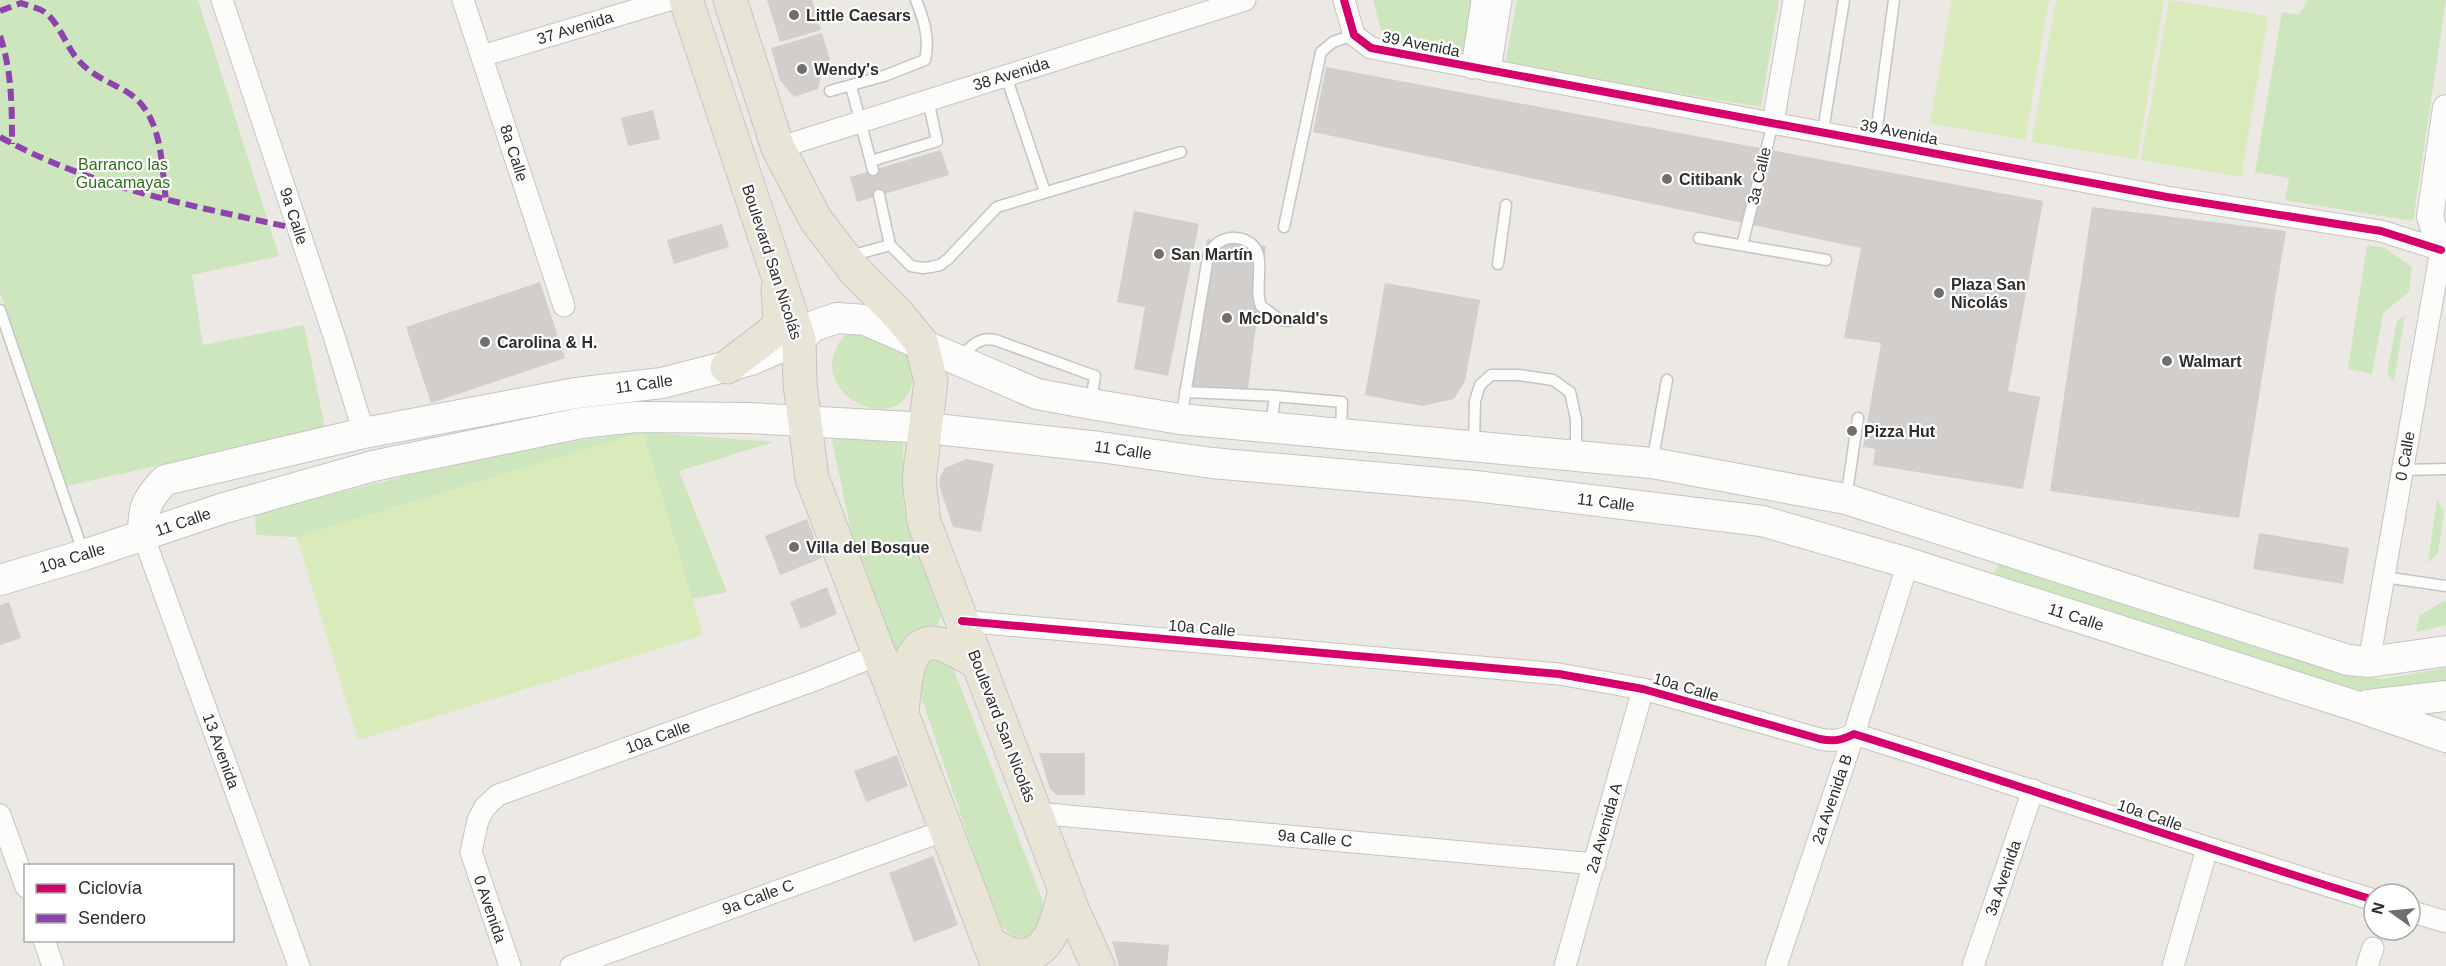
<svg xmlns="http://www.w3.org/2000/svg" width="2446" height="966" viewBox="0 0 2446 966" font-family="Helvetica,sans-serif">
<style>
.green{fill:#cee6be}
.pitch{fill:#d9eabb}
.building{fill:#d1cecb}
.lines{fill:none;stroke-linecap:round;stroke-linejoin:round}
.service-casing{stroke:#c5c4c5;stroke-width:13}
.minor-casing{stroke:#c5c4c5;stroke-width:23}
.tertiary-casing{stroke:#c5c4c5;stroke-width:28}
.secondary-casing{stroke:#c5c4c5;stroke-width:32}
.primary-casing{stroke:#c6c5c4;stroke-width:35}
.service{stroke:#fcfcfb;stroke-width:10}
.minor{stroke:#fcfcfb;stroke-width:21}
.tertiary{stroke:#fcfcfb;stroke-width:26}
.secondary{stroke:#fcfcfb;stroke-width:30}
.primary{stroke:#e8e4d6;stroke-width:33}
.quiet{stroke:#8e44ad;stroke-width:6;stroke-dasharray:12 6;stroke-linecap:butt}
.cycleway-casing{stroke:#fff;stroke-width:11}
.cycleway{stroke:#d6006c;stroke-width:8}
.poi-dot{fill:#706f6e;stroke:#fff;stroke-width:2}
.labels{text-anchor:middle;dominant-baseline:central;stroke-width:4.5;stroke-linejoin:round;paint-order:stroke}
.poi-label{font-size:16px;font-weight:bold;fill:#2e2e2e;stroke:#fff;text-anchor:start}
.street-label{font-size:16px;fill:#2e2e2e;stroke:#fff}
.park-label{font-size:16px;fill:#2c6e1b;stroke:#fff}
</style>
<rect width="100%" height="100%" fill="#ece8e4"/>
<g class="green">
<polygon points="0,0 198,0 279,256 192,275 203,345 304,325 325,428 67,486 0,293"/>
<polygon points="1373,0 1477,0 1468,53 1383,37"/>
<polygon points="1517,0 1779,0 1761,107 1505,64"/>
<polygon points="2308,0 2446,0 2413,221 2285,200 2289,178 2255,172 2282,12 2299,15"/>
<polygon points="2367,245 2385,248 2412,267 2409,292 2383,313 2372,374 2348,369"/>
<polygon points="2405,315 2394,381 2387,373 2397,321"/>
<path d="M 866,332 L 910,354 C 915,367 915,377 910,390 C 891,437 796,388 847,333 Z"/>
<polygon points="643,432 774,442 679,471 727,592 692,599 643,432 297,537 256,535 255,514 509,450"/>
<polygon points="837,434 903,441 904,510 941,615 938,625 906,640 894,656 856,554 832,441"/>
<polygon points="2437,499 2444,512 2438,553 2428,563"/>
<polygon points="2002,558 2344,673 2381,679 2446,668 2446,682 2380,696 2338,688 1992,576"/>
<polygon points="2444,601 2446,602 2446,625 2416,632 2420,615"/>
<path d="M 929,659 L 944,659 L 952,665 L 1044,904 L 1048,917 L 1028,937 C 1012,938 1006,932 996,920 L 920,693 L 920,668 Z"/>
</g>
<g class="pitch">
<polygon points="1952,0 2049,0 2025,140 1930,123"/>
<polygon points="2056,0 2164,0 2137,159 2032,142"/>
<polygon points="2169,0 2268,16 2241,177 2141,160"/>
<polygon points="643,432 703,635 358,740 297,537"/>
</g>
<g class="building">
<polygon points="767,0 812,0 821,30 780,42"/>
<polygon points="822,33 831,63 821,76 818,89 794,97 780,80 771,48"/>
<polygon points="1326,67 2043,201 2008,391 2040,397 2023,489 1873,465 1875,449 1863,447 1881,343 1844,338 1861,248 1313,132"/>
<polygon points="653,110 660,139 628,146 621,118"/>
<polygon points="941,150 949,175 857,202 850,177"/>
<polygon points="2092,207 2286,231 2239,518 2050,491"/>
<polygon points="1134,211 1199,224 1168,376 1134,369 1145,307 1117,302"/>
<polygon points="722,224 729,247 674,264 667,240"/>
<polygon points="1207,239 1266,246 1247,397 1188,390"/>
<polygon points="540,282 565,358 431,403 406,327"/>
<polygon points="1385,283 1480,300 1465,381 1454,399 1422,406 1365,395"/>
<polygon points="967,459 994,464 981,532 953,527 939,485 940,477 945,468"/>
<polygon points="807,519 822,558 780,575 765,536"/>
<polygon points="2259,533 2349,548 2343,584 2253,569"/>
<polygon points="827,587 837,614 801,629 790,602"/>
<polygon points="9,602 21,638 0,645 0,605"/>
<polygon points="1039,753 1085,753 1085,795 1057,795 1050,789"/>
<polygon points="897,755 908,786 866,802 854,771"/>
<polygon points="933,856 958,925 914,942 889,873"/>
<polygon points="1112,941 1169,945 1167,966 1119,966"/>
</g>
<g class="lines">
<defs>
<g id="service">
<polyline points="1006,76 1045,192"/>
<polyline points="851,86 873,170"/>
<path d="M 830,91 L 884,76 L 925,60 C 930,39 924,20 916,0"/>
<polyline points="1823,131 1844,0"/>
<polyline points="1875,142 1894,0"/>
<polyline points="871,161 937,141 928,100"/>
<polyline points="879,195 890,245 911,266 923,268 931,267 940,265 948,259 997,207 1181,152"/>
<polyline points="1284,227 1321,52 1333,42 1354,35"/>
<polyline points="1699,238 1826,260"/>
<polyline points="1742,245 1773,123"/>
<polyline points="850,256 890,245"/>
<polyline points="1498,264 1506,205"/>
<polyline points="0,310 83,552"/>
<path d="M 960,357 C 971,347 979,336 995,340 L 1095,376 L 1091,401"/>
<polyline points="1185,392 1275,396 1342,402 1341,431"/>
<path d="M 1181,419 L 1208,257 C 1211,249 1215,243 1223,240 C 1229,237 1235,237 1242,239 C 1272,248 1252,285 1261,306 L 1280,320 L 1290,321"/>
<polyline points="1271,426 1275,396"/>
<polyline points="1474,444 1475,401 1480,385 1491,375 1519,375 1553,380 1570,392 1576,419 1576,455"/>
<polyline points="1652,463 1667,380"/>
<polyline points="2402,470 2446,469"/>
<polyline points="1846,499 1858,418"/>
<polyline points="2384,577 2446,586"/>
</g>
<g id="minor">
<polyline points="222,0 334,336 364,433"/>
<polyline points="463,0 564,306"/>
<polyline points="1344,0 1354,35 1371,48 2167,197 2381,231 2441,250 2369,662"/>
<polyline points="482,56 669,0"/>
<polyline points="1472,68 1482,0"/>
<polyline points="1490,71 1501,0"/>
<polyline points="1773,123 1794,0"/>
<polyline points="778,148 1245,0"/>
<polyline points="143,535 299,966"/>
<path d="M 962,621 L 1559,674 L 1643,689 L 1820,739 C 1834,742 1842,740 1854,734 C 2028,788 2200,847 2374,900"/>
<polyline points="1036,813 1595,864"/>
<polyline points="0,815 26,887"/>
<polyline points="2410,911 2446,922"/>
<polyline points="44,940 53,966"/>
<polyline points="510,966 471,852 478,820 485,807 498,795 812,681 878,655"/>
<polyline points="571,966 946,830"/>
<polyline points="1565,966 1643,689"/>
<polyline points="1776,966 1854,734 1908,563"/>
<polyline points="1973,966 2033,790"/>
<polyline points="2173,966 2207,849"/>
<polyline points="2367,966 2373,948"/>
</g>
<polyline id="tertiary" points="2446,108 2430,217 2441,250 2446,255"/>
<g id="secondary">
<path d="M 143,535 C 143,508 146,500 165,480 L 364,433 L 576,393 L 662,383 L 751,360 L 799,339 L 814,326 L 837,318 L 865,320 L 1037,394 L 1091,404 L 1180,419 L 1652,463 L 1846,499 L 2348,660 L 2369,662 L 2446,651"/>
<polyline points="0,580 84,555 224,508 373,466 581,423 636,417 750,418 927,428 1100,447 1212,463 1475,486 1762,521 1908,563 2356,706 2446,737"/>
<polyline points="2368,705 2446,696"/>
</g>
<g id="primary">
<polyline points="686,0 799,339 800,384 812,478 998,966"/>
<polyline points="730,0 778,148 816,220 855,271 896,312 921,342 931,381 919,480 924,522 1073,911 1098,966"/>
<polyline points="727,367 774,331 780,321 778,289"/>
<path d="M 902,711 C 905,688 905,632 943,645 C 955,649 966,657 977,662"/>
<path d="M 989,944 C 997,947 1007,954 1016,955 C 1051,960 1059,914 1065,890"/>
</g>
</defs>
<use href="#service" class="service-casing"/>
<use href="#minor" class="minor-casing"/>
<use href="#tertiary" class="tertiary-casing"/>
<use href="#secondary" class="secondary-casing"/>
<use href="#primary" class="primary-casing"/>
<use href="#service" class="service"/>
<use href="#minor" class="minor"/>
<use href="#tertiary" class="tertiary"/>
<use href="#secondary" class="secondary"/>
<use href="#primary" class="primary"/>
<g class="quiet">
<path d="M 0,11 L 21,3 C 28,6 40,8 46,13 C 62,27 66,48 80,62 C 94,77 110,82 127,92 C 163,114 161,163 166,200"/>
<path d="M 0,36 C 12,71 12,108 12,144"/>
<path d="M 0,137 C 94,189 194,206 298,229"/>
</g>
<defs>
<g id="cycleway">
<polyline points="1344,0 1354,35 1371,48 2167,197 2381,231 2441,250"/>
<path d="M 962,621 L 1559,674 L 1643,689 L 1820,739 C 1834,742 1842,740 1854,734 C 2028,788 2200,847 2374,900"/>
</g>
</defs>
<use href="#cycleway" class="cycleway-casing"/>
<use href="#cycleway" class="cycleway"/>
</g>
<g class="poi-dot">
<circle cx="794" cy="15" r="6"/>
<circle cx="802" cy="69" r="6"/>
<circle cx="1667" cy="179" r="6"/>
<circle cx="1159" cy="254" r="6"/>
<circle cx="1939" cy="293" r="6"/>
<circle cx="1227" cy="318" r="6"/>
<circle cx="485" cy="342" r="6"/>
<circle cx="2167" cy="361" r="6"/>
<circle cx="1852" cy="431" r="6"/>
<circle cx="794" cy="547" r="6"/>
</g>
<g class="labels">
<g class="poi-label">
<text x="806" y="15">Little Caesars</text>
<text x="814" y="69">Wendy's</text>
<text x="1679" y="179">Citibank</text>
<text x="1171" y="254">San Martín</text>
<text x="1951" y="284">Plaza San<tspan x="1951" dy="18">Nicolás</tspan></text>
<text x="1239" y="318">McDonald's</text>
<text x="497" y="342">Carolina &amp; H.</text>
<text x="2179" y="361">Walmart</text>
<text x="1864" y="431">Pizza Hut</text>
<text x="806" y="547">Villa del Bosque</text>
</g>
<g class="street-label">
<text transform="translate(575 28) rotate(-17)">37 Avenida</text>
<text transform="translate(1421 44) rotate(11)">39 Avenida</text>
<text transform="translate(1011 74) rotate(-17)">38 Avenida</text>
<text transform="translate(1899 132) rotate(11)">39 Avenida</text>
<text transform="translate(514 153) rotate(72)">8a Calle</text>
<text transform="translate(1759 176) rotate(-77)">3a Calle</text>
<text transform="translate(294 216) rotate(72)">9a Calle</text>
<text transform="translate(772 262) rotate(72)">Boulevard San Nicolás</text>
<text transform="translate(644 384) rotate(-8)">11 Calle</text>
<text transform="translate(1123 450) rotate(8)">11 Calle</text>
<text transform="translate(2405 456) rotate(-80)">0 Calle</text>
<text transform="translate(1606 502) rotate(7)">11 Calle</text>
<text transform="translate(183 522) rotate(-19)">11 Calle</text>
<text transform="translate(72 558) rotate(-17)">10a Calle</text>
<text transform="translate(2076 617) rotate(18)">11 Calle</text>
<text transform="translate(1202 628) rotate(5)">10a Calle</text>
<text transform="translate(1686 687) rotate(16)">10a Calle</text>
<text transform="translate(1002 726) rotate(69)">Boulevard San Nicolás</text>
<text transform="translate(658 737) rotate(-20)">10a Calle</text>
<text transform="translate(221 751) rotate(70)">13 Avenida</text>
<text transform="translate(1832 799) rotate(-71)">2a Avenida B</text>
<text transform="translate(2150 815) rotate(19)">10a Calle</text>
<text transform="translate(1604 828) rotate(-74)">2a Avenida A</text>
<text transform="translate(1315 838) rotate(5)">9a Calle C</text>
<text transform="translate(2003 878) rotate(-71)">3a Avenida</text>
<text transform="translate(758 897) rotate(-20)">9a Calle C</text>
<text transform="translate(490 909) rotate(71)">0 Avenida</text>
</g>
<g class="park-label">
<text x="123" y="164">Barranco las<tspan x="123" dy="18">Guacamayas</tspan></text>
</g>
</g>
<rect x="24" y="864" width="210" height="78" fill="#ffffff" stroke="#ababab" stroke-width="1.5"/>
<rect x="36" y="884" width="30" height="9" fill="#d6006c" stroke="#ababab" stroke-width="1.5"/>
<text x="78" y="894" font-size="18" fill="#2e2e2e">Ciclovía</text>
<rect x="36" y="914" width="30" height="9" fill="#8e44ad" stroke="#ababab" stroke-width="1.5"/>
<text x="78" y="924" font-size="18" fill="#2e2e2e">Sendero</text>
<g transform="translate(2392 912) rotate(285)"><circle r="28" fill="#ffffff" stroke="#ababab" stroke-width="1.5"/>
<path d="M0-4.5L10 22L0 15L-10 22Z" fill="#706f6e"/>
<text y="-9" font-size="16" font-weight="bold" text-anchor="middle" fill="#2e2e2e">N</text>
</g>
</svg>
